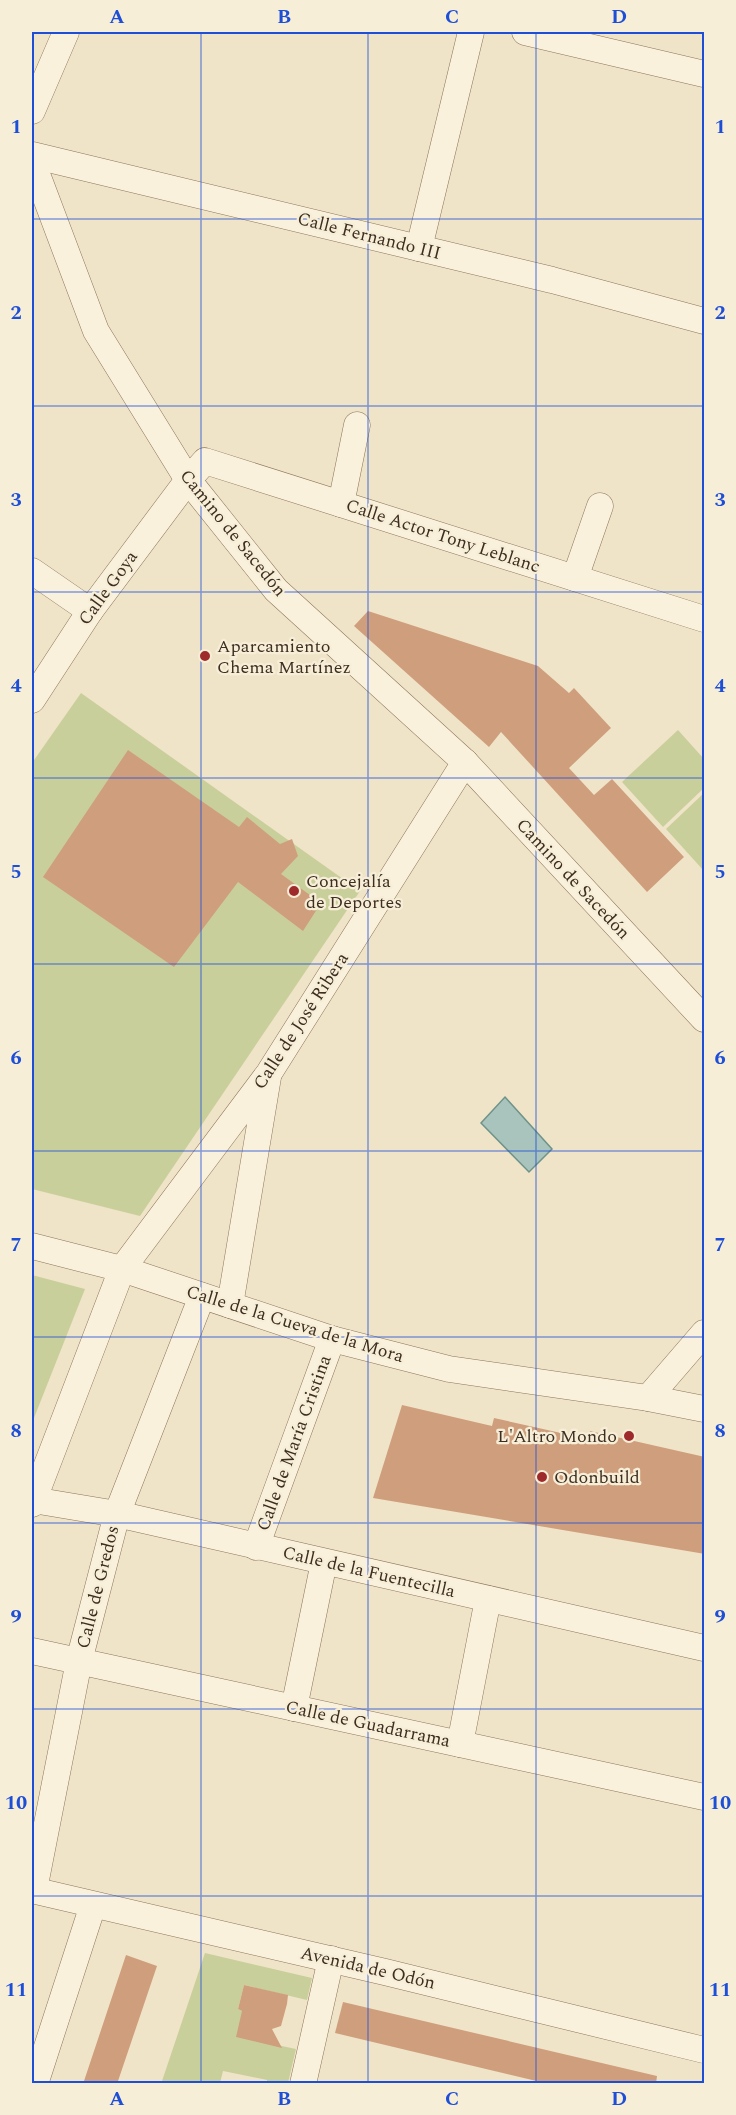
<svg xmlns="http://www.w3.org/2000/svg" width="736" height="2115" viewBox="0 0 736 2115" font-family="Spectral,serif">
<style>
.green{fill:#c9cf9b}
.water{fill:#a9c4bc;stroke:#6f938a;stroke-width:1.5}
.building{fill:#cf9f7d}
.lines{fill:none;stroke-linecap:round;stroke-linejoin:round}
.street-casing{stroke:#8d765c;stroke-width:27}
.street{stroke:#faf1dc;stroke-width:26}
.grid{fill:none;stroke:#1d4ed8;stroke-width:1.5;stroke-opacity:0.55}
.poi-dot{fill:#9e2a2b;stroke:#f7eed8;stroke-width:2}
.labels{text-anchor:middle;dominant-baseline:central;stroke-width:4.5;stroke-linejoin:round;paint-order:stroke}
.street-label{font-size:18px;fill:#3d2e20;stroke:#f7eed8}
.poi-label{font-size:18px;fill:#3d2e20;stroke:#f7eed8;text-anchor:start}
.neatline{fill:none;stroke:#1d4ed8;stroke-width:2}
.grid-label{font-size:20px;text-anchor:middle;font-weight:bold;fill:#1d4ed8}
</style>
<rect width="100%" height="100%" fill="#f0e4c8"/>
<g class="green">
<polygon points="81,693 360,891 140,1216 32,1189 32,763"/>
<polygon points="678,730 704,759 704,788 663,827 622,782"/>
<polygon points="704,793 704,871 666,829"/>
<polygon points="32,1275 85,1289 32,1423"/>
<polygon points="205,1953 312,1978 307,2000 244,1985 238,2009 242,2011 277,2045 296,2049 288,2083 267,2083 267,2080 223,2071 220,2083 161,2084"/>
</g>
<polygon class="water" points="505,1097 552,1149 529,1172 481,1123"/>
<g class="building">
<polygon points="368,611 538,666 569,693 574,688 611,728 569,768 594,795 612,779 684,857 647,892 501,732 489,747 354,626"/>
<polygon points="128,750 239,827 247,817 280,844 292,839 298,856 281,874 321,903 303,931 238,882 174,967 43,877"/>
<polygon points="402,1405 492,1426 494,1418 588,1439 590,1431 705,1457 705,1554 373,1498"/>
<polygon points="126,1955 157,1966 117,2084 83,2084"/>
<polygon points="244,1985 288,1995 287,2004 281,2026 272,2029 282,2048 236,2037 242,2011 238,2009"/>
<polygon points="343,2002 657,2076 656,2084 549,2084 335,2033"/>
</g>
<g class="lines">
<defs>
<g id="street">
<polyline points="525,32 704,74"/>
<polyline points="32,111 66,32"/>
<polyline points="32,155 552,280 704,321"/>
<polyline points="32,161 96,331 188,480 276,590 465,762 704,1019"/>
<polyline points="419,248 471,32"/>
<polyline points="341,504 357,425"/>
<polyline points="32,571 90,611"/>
<polyline points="575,578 600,506"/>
<polyline points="32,700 90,611 188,480 205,461 704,619"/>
<polyline points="32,1246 122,1269 332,1339 449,1369 648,1398 704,1409"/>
<polyline points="230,1305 268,1077"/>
<polyline points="648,1398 704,1333"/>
<polyline points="33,1500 117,1514 704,1648"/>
<polyline points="32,1504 122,1269 269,1073 465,762"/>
<polyline points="256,1547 332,1339"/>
<polyline points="32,1651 704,1797"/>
<polyline points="294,1708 324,1562"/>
<polyline points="460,1744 488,1599"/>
<polyline points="32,1890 385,1972 704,2050"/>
<polyline points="34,1890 79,1661 117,1514 202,1296"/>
<polyline points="35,2084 93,1905"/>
<polyline points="303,2084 331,1959"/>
</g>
</defs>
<use href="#street" class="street-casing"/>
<use href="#street" class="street"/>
</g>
<path class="grid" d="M 201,32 L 201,2084M 368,32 L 368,2084M 536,32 L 536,2084M 32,219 L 704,219M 32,406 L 704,406M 32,592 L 704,592M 32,778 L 704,778M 32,964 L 704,964M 32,1151 L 704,1151M 32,1337 L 704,1337M 32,1523 L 704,1523M 32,1709 L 704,1709M 32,1896 L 704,1896"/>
<g class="poi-dot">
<circle cx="205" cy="656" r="6"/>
<circle cx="294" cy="891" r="6"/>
<circle cx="629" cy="1436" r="6"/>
<circle cx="542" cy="1477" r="6"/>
</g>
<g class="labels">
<g class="street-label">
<text transform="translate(369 236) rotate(14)">Calle Fernando III</text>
<text transform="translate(233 533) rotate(51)">Camino de Sacedón</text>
<text transform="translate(443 536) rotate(18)">Calle Actor Tony Leblanc</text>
<text transform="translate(108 588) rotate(-54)">Calle Goya</text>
<text transform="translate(573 879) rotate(47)">Camino de Sacedón</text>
<text transform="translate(301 1021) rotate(-57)">Calle de José Ribera</text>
<text transform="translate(295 1324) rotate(17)">Calle de la Cueva de la Mora</text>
<text transform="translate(294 1443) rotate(-70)">Calle de María Cristina</text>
<text transform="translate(369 1572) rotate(13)">Calle de la Fuentecilla</text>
<text transform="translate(98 1587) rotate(-76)">Calle de Gredos</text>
<text transform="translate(368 1724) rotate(12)">Calle de Guadarrama</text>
<text transform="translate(368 1968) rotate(13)">Avenida de Odón</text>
</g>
<g class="poi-label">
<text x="217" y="646">Aparcamiento<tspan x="217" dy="21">Chema Martínez</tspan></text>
<text x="306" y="881">Concejalía<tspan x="306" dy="21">de Deportes</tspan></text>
<text x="617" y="1436" text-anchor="end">L'Altro Mondo</text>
<text x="554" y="1477">Odonbuild</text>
</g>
</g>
<rect width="736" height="2115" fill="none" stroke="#f7eed8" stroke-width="66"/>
<rect x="33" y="33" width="670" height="2049" class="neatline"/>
<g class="grid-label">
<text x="117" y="23">A</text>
<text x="284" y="23">B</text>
<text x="452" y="23">C</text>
<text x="619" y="23">D</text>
<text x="16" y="133">1</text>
<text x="720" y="133">1</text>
<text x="16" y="319">2</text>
<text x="720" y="319">2</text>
<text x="16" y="506">3</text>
<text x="720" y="506">3</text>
<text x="16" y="692">4</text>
<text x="720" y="692">4</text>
<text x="16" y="878">5</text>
<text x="720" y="878">5</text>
<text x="16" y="1064">6</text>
<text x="720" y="1064">6</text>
<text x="16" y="1251">7</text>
<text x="720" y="1251">7</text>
<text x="16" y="1437">8</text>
<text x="720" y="1437">8</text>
<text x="16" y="1623">9</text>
<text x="720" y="1623">9</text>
<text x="16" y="1809">10</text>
<text x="720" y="1809">10</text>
<text x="16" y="1996">11</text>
<text x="720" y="1996">11</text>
<text x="117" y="2105">A</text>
<text x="284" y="2105">B</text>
<text x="452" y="2105">C</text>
<text x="619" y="2105">D</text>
</g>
</svg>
